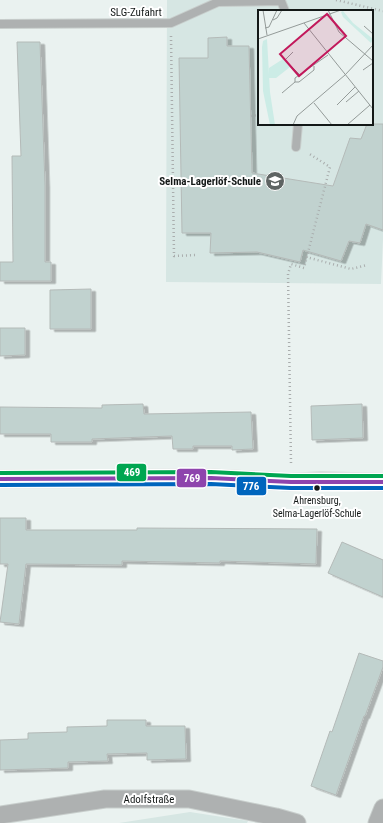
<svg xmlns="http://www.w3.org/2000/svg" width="383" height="823" viewBox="0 0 383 823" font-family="'Roboto Condensed',sans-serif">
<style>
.built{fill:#d6e6e3;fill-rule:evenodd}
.building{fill:#c1d2cf;stroke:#b4bab8;filter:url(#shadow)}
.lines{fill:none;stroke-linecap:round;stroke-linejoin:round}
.service-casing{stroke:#c8cecc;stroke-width:10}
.minor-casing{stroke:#c8cecc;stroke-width:19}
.path{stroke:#a9adad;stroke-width:2.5;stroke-dasharray:1 3;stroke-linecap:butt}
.service{stroke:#aeb1b1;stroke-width:8}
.minor{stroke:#aeb1b1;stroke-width:17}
.bus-1-casing{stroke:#fff;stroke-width:7}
.bus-2-casing{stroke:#fff;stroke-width:7}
.bus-3-casing{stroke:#fff;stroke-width:7}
.bus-1{stroke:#8e44ad;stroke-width:4}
.bus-2{stroke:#0065bd;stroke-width:4}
.bus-3{stroke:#00a651;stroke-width:4}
.bus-dot{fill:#131817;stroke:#fff;stroke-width:1.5}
.labels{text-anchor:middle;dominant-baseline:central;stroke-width:4;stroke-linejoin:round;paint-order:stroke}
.bus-label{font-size:10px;fill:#131817;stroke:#fff}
.street-label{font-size:11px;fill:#131817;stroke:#fff}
.poi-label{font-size:11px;font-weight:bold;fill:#131817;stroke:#fff;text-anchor:end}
.inset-road{fill:none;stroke:#949b99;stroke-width:1}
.view{fill:#c2185b;fill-opacity:0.15;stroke:#c2185b;stroke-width:2}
.inset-edge{fill:none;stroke:#131817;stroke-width:2}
.line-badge{stroke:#fff;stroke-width:1.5}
.badge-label{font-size:11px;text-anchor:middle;font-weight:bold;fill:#fff}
</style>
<defs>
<filter id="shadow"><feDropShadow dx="4.5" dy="2.5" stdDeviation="0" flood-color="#0004"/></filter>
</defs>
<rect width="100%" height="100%" fill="#eaf2f0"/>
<g class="built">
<path d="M 167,0 L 383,0 L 383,239 L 381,284 L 166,282 ZM 259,11 L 372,11 L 372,124 L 259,124 Z"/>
<polygon points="190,812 248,821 247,823 119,823"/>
</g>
<g class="building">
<polygon points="227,37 227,46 249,46 252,173 333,186 350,138 361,139 367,124 383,124 383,230 366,224 360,243 349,241 341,261 303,250 300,262 257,252 210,253 211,233 182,233 179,58 208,58 208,38"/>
<polygon points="17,42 40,42 45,185 45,262 51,262 51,281 0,281 0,262 13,262 12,156 21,156"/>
<polygon points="91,289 91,329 50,329 50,290"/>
<polygon points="0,328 25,328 25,355 0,356"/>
<polygon points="143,404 144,414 251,412 253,449 232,450 232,446 193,446 193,449 173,449 172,436 92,439 92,442 51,442 51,434 0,434 0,407 102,408 102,405"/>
<polygon points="362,404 363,438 312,440 311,406"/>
<polygon points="0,518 26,518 26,530 137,530 137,528 317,529 316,564 220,561 220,563 122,561 122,565 26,564 19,624 0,622 8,564 0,564"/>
<polygon points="342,542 383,560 383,597 328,573"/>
<polygon points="359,653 383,661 383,667 365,716 364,716 336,795 311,786 330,731 332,732"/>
<polygon points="107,720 146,720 146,726 185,726 186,759 147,760 147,753 107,754 108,761 68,762 68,768 0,770 0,740 28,739 28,733 67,732 67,727 107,726"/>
</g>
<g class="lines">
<defs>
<g id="service">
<polyline points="0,24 171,23 218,2 281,1 285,11"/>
<polyline points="296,147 298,124"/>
</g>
<g id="minor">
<polyline points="0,479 211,478 291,482 321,481 383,482"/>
<polyline points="0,815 105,799 189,799 276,817 297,823"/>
<polyline points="377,823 383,808"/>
</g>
</defs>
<use href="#service" class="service-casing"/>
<use href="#minor" class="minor-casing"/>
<g class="path">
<polyline points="336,0 383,11"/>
<polyline points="171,36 174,256 196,255"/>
<polyline points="251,116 259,115"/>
<polyline points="306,257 351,269 367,265"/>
<polyline points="291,463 288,274 291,264 304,268 330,167 308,153"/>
</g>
<use href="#service" class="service"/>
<use href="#minor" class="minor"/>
<defs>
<polyline id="bus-1" points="0,479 211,478 291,482 383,482"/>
<polyline id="bus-2" points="0,485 211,484 291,488 383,488"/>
<polyline id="bus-3" points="0,473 211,472 291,476 383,476"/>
</defs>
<use href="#bus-1" class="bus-1-casing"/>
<use href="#bus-2" class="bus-2-casing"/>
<use href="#bus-3" class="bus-3-casing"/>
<use href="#bus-1" class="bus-1"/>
<use href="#bus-2" class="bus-2"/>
<use href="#bus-3" class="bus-3"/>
</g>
<defs>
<symbol id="school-disc" viewBox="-11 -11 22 22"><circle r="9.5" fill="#5e6463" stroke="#fff"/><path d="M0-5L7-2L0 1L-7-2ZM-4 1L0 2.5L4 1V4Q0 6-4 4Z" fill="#fff"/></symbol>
</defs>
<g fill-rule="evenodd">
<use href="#school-disc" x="264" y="170" width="22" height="22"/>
</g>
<circle class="bus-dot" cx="317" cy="488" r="3.5"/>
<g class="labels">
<g class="bus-label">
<text x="317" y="500">Ahrensburg,<tspan x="317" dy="13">Selma-Lagerlöf-Schule</tspan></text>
</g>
<g class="street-label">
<text x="136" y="12">SLG-Zufahrt</text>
<text x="149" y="799">Adolfstraße</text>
</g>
<g class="poi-label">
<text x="261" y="181">Selma-Lagerlöf-Schule</text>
</g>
</g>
<g transform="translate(258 10)">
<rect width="115" height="115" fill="#eaf2f0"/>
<path d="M 85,1 L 95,13 L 115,29 L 113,33 L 85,7 L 83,2 ZM 9,29 L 12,82 L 17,115 L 12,115 L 5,81 L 4,37 L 5,31 ZM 25,49 L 32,57 L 18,68 L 11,68 L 11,58 Z" fill="#ccece6"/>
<path class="inset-road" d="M 5,0 L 9,25M 70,0 L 81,22 L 115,51M 15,10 L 19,8 L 24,0M 46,13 L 115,99M 106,16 L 115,24M 7,18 L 11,17 L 19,0M 0,29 L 83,0M 35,42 L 27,50 L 42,65M 56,56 L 56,60 L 41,72 L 37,72 L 37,68 L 70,45M 105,60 L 115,53M 24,83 L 37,72M 88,92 L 101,81M 56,93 L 74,115M 79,95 L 97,77M 35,115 L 39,106 L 87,65 L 115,35M 89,115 L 112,95"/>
<path class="view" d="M 69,4 L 88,26 L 41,66 L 22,44 Z"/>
<rect width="115" height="115" class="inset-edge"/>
</g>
<g class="line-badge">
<rect x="116" y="463" width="31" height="19" rx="4" fill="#00a651"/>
<rect x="176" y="468" width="31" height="20" rx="4" fill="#8e44ad"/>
<rect x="236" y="476" width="31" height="20" rx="4" fill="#0065bd"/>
</g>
<g class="badge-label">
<text x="132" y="476">469</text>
<text x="192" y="482">769</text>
<text x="251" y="490">776</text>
</g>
</svg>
